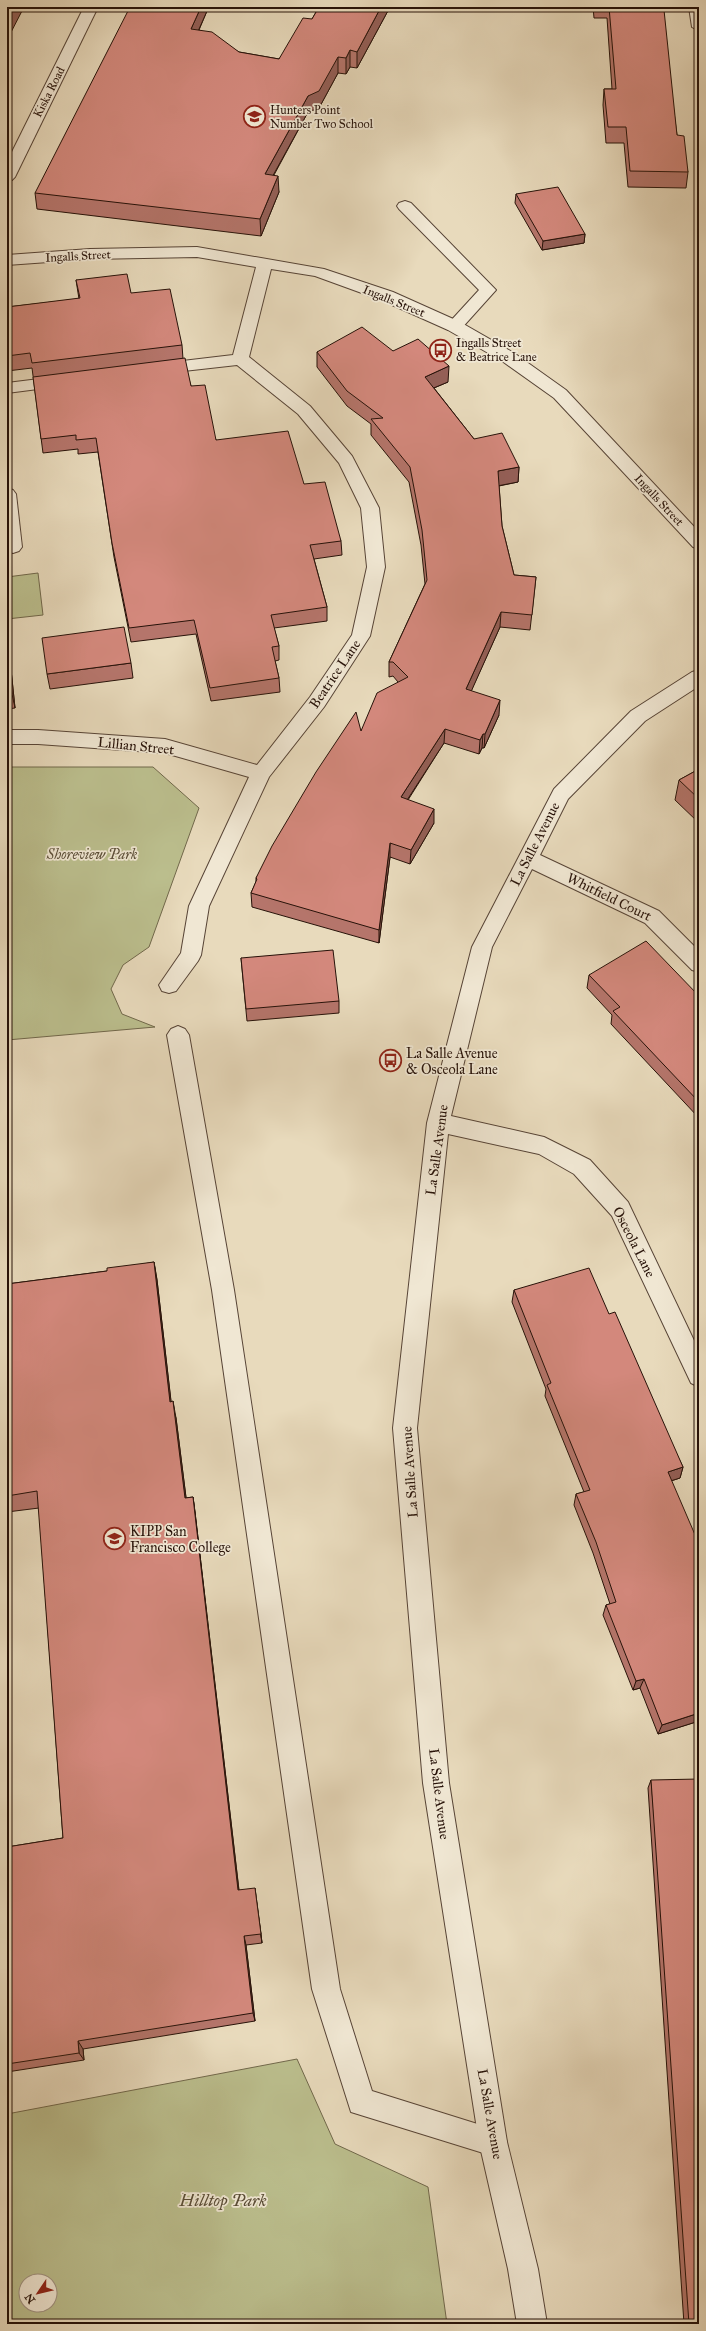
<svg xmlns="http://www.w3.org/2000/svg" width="706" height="2331" viewBox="0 0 706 2331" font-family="'IM FELL Great Primer',serif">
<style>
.green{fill:#bbbe8d;stroke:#71684b;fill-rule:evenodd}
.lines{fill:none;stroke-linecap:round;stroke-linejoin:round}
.lane-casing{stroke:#574436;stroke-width:2}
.street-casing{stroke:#574436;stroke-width:2}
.lane{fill:#f0e7d3;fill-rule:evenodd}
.street{fill:#f0e7d3;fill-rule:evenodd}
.wall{fill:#b5756b;stroke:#271209}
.shaded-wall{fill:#945f57;stroke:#271209}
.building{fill:#d3887c;stroke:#271209}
.labels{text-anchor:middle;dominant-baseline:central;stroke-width:3.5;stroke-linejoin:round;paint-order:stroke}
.far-street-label{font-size:12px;fill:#271209;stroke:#f0e7d3}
.far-poi-label{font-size:12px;fill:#271209;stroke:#f0e7d3;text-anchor:start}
.street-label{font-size:14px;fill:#271209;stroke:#f0e7d3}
.park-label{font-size:14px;font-style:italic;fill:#5b4e37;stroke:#f0e7d3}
.poi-label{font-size:14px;fill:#271209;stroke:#f0e7d3;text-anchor:start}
.near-park-label{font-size:17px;font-style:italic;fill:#5b4e37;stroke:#f0e7d3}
</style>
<rect width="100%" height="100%" fill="#e8dabc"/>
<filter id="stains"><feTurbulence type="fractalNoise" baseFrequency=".005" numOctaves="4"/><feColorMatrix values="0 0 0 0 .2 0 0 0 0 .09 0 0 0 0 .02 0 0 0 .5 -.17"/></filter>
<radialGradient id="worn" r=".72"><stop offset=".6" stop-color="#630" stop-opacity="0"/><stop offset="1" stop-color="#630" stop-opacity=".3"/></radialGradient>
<g class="green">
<polygon points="38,573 43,615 7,619 7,577"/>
<polygon points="7,767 153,767 199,808 149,947 123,965 111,989 122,1014 155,1027 7,1040"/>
<path d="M 297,2059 L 335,2144 L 428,2187 L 447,2324 L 7,2324 L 7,2114 ZM 26,2281 L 50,2281 L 50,2305 L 26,2305 Z"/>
</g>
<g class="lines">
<defs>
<g id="lane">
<polygon points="405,201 411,203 496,290 460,330 448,330 446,326 479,290 399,209 397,206 399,203"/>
<polygon points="178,1026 185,1029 189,1035 234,1290 340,1989 372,2091 503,2132 507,2142 503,2152 493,2156 351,2112 312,1989 212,1290 167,1035 171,1029"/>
</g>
<g id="street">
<polygon points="84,7 98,7 15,177 12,180 7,182 7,162"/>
<polygon points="689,7 699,7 699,31 692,27"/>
<polygon points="197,247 324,269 393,292 460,322 514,353 566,390 699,532 699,549 693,547 554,398 502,361 448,330 381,300 315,276 271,269 249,357 310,406 352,456 379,508 385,567 370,636 324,707 269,777 209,906 201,955 198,961 176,991 169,993 162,991 159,985 181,953 189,906 249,777 165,753 38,744 7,744 7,730 38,730 165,739 257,765 310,697 352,635 367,567 361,508 339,463 298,414 237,365 157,374 151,373 149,369 151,365 157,364 233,355 256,267 197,257 90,259 7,265 7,255 90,249"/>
<polygon points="63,376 69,377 71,381 69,385 7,393 7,383"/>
<polygon points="7,488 13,490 16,494 22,547 19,551 13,553 7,551"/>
<polygon points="699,670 699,686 645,721 568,799 540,855 659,911 699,951 699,972 692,970 645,923 532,869 492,947 451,1116 544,1137 590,1160 628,1202 699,1351 699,1387 691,1383 612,1216 574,1174 539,1154 448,1134 417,1428 449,1783 507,2142 538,2269 547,2324 517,2324 508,2269 479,2142 423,1783 393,1428 427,1123 472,947 554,789 631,711 692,672"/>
</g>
</defs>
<use href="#lane" class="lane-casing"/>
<use href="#street" class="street-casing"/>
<use href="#lane" class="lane"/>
<use href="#street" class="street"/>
</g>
<g class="wall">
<polygon points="319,7 390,7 357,68 350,67 346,74 338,73 319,108 308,112 274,175 279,192 261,236 37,209 35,193 207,11 199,30 239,52 279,59 312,19"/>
<polygon points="593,7 660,7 677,135 688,172 686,188 628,187 624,143 606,143 603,105 604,89 612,89 607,18 594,18"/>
<polygon points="516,194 585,234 584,243 542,250 515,203"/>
<polygon points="76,280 131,293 182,345 183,359 191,386 216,440 304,484 341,541 342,555 314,559 327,607 327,621 274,628 279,646 279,660 275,661 279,678 280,692 211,701 196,634 131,642 114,557 98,452 78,454 78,449 43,453 32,368 7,371 7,307 79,299"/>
<polygon points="393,351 448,382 434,388 474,439 519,467 518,482 499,486 502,526 514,575 536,577 530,630 500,627 471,691 499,715 484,748 482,748 479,754 444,743 408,800 434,823 410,864 390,857 379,943 252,907 251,893 256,882 256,878 361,731 398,682 393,676 389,677 389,662 425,584 421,545 409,482 371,435 371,424 347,406 317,367 317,352"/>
<polygon points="7,646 10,660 15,708 7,709"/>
<polygon points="131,663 133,678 50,689 47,674"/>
<polygon points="699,769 699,823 675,800 679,780"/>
<polygon points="241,958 339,1001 339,1013 247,1021"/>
<polygon points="589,975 699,996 699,1118 611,1024 612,1015 587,988"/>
<polygon points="154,1262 157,1280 171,1402 176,1418 186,1498 193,1497 195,1512 239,1890 256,1898 262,1943 246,1945 255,2021 83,2049 84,2060 7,2072 7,1847 63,1838 39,1508 7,1512 7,1284 107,1271"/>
<polygon points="514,1290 609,1314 683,1467 680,1478 671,1481 699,1721 658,1734 640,1688 633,1690 603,1615 606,1605 610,1604 593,1553 574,1505 576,1494 584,1492 545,1396 546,1389 512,1302"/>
<polygon points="651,1780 699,2324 684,2324 648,1788"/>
</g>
<g class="shaded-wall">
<polygon points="11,7 24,7 7,40 7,14"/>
<polygon points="201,7 207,7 207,11 192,45 191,29"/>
<polygon points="381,7 390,7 357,68 357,52"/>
<polygon points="350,50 350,67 346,74 346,58"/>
<polygon points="338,57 338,73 319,108 308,112 265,190 265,174 308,96"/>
<polygon points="278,176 279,192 261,236 260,219"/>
<polygon points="585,234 584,243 542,250 543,241"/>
<polygon points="449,366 448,382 424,392 425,377"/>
<polygon points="519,467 518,482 497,486 498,471"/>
<polygon points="501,612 500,627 466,703 466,689"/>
<polygon points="7,646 10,660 15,708 12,694"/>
<polygon points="500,700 499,715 484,748 485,734"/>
<polygon points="445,729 444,743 400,811 401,797"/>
<polygon points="483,734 482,748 479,754 480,740"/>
<polygon points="434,809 434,823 410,864 411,850"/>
<polygon points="390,843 390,857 379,943 379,930"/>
<polygon points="154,1262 157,1280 173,1418 170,1402"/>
<polygon points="173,1401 176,1418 188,1513 185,1498"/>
<polygon points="683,1467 680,1478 664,1483 668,1472"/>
<polygon points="193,1497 195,1512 240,1900 238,1890"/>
<polygon points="644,1679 640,1688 633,1690 636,1681"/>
<polygon points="699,1713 699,1721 658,1734 662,1725"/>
<polygon points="255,1888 256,1898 262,1943 261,1934"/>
<polygon points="244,1936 246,1945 255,2021 253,2013"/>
<polygon points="78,2041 83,2049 84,2060 79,2053"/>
</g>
<g class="building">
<polygon points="7,7 11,7 7,14"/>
<polygon points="130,7 201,7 191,29 212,32 239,52 279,59 303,18 312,19 319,7 381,7 357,52 350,50 346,58 338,57 319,91 308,96 265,174 278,176 260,219 35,193"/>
<polygon points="609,7 660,7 661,10 664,10 677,135 684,136 688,172 630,171 626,127 608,127 604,89 616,89"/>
<polygon points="558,187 585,234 543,241 516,194"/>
<polygon points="127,274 131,293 170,289 182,345 32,363 30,353 7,356 7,307 80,298 76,280"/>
<polygon points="362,327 393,351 418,339 449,366 425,377 474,439 502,433 519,467 498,471 502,526 514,575 536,577 532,615 501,612 466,689 500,700 485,734 483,734 480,740 445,729 401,797 434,809 411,850 390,843 379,930 251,893 257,879 256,878 272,846 316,772 356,712 361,731 377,693 408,677 393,662 389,662 427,580 422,530 410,467 371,419 383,418 347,391 317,352"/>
<polygon points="185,358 191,386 205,385 216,440 288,431 304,484 325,482 341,541 310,545 327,607 271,615 279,646 272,647 279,678 210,688 194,620 129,628 112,543 96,438 76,440 76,435 41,439 33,377"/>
<polygon points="124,627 131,663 47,674 42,638"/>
<polygon points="7,646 12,694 7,694"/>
<polygon points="699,769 699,799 679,780"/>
<polygon points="646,941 699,996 699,1102 613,1011 620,1007 589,975"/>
<polygon points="333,950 339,1001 246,1009 241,958"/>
<polygon points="154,1262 170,1402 173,1401 185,1498 193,1497 238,1890 255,1888 261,1934 244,1936 253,2013 78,2041 79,2053 7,2064 7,1847 63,1838 37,1491 7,1496 7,1284 107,1271 107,1268"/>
<polygon points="589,1268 609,1314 615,1312 683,1467 668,1472 699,1544 699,1577 698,1577 699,1578 699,1713 662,1725 644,1679 636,1681 606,1605 616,1602 596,1542 576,1494 590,1490 547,1385 551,1383 514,1290"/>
<polygon points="699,1779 699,2324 689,2324 651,1780"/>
</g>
<defs>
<symbol id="school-ring" viewBox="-11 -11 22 22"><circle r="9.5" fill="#f0e7d3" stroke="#8f2418" stroke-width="1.5"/><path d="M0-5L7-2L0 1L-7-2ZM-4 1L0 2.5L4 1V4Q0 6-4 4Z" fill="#8f2418"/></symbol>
<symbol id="bus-ring" viewBox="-11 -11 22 22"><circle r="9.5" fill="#f0e7d3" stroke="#8f2418" stroke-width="1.5"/><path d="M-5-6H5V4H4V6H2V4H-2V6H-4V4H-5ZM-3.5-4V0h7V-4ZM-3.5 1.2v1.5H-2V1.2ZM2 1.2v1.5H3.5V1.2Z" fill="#8f2418"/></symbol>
</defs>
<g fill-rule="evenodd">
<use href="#school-ring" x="242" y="104" width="25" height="25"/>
<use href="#bus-ring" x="428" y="338" width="25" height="25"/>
<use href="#bus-ring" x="378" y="1048" width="25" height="25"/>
<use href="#school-ring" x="102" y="1526" width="25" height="25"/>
</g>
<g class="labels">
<g class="far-street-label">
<text transform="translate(49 92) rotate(-63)">Kiska Road</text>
<text transform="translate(78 256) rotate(-3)">Ingalls Street</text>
<text transform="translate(394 301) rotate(22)">Ingalls Street</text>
<text transform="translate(659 500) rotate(47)">Ingalls Street</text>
</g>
<g class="far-poi-label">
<text x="270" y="110">Hunters Point<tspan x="270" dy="14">Number Two School</tspan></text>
<text x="456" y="343">Ingalls Street<tspan x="456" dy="14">&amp; Beatrice Lane</tspan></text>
</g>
<g class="street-label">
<text transform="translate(335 674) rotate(-56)">Beatrice Lane</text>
<text transform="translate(136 746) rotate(6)">Lillian Street</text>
<text transform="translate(535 844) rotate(-63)">La Salle Avenue</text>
<text transform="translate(609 897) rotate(26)">Whitfield Court</text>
<text transform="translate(437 1150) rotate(-82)">La Salle Avenue</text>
<text transform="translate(634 1242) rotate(63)">Osceola Lane</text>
<text transform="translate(410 1472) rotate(-94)">La Salle Avenue</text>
<text transform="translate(439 1794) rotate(83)">La Salle Avenue</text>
<text transform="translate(490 2114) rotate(80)">La Salle Avenue</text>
</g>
<g class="park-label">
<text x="92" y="854">Shoreview Park</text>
</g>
<g class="poi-label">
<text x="406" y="1053">La Salle Avenue<tspan x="406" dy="16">&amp; Osceola Lane</tspan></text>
<text x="130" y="1531">KIPP San<tspan x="130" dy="16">Francisco College</tspan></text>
</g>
<g class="near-park-label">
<text x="223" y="2200">Hilltop Park</text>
</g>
</g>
<rect width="706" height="2331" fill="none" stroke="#e8dabc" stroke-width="24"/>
<rect x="8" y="8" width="690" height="2315" fill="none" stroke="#271209" stroke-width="2"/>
<rect x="12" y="12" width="682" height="2307" fill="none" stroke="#271209"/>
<g transform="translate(38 2293) rotate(235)"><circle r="19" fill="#f0e7d3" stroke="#a09282"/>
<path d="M0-3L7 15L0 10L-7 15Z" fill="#8f2418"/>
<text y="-6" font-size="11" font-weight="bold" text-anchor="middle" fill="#271209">N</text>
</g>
<rect width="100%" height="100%" filter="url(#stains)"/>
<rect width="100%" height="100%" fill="url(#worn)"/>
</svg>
